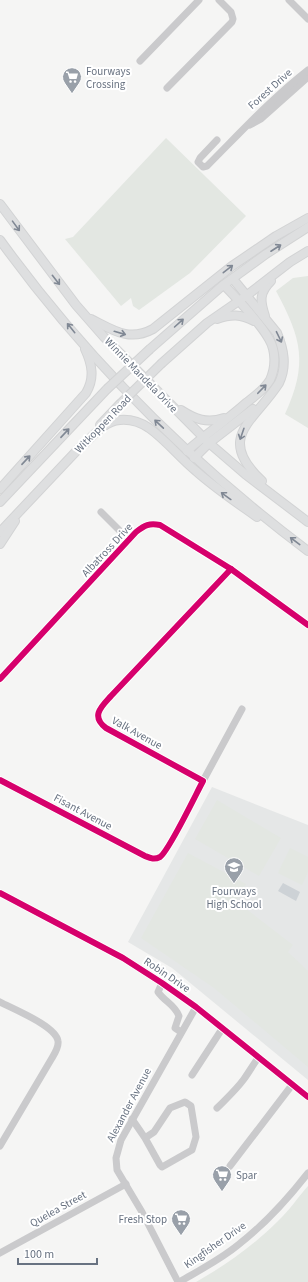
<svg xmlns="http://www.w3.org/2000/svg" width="308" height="1282" viewBox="0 0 308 1282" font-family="'Source Sans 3',sans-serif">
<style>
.built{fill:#e5e7e7}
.green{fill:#e3e7e2}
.water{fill:#cdd2d6}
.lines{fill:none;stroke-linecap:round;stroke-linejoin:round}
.major-casing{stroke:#d2d3d4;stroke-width:10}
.minor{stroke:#cacacc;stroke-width:7}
.major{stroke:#dedfe0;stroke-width:8}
.major-bridge-casing{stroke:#d2d3d4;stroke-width:10;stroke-linecap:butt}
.major-bridge{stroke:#dedfe0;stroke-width:8}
.cycleway-casing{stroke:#fff;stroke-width:8}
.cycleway{stroke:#d6006c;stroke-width:6}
.oneway{stroke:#808894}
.labels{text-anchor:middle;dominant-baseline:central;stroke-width:4;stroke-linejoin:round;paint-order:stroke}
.poi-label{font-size:11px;fill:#687281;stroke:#fff;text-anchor:start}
.street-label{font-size:11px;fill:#687281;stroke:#fff}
</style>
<rect width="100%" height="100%" fill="#f5f5f4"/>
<polygon class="built" points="212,787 308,825 308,1080 172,968 128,942"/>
<g class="green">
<polygon points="166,138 246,216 190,273 139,310 133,306 131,298 121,306 65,239 73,237"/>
<path d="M 308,276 L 308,428 L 285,414 C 308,364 302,339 276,291 L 293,278 Z"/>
<polygon points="217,800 281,838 259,876 195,839"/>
<polygon points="290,848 308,857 308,872 302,885 278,873"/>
<polygon points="188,853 246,884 236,901 293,945 288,952 308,971 308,1067 214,988 141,938"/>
<path d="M 308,1186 L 308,1282 L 196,1282 C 226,1265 253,1246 278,1221 C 289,1211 298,1197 308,1186 Z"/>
</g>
<polygon class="water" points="283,883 300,892 296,901 278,891"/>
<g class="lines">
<defs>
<g id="major">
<polyline points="0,204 76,305 104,337 209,443 245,474 308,522"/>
<path d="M 0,240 C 86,359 191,463 308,551"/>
<path d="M 233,279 L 277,333 C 284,350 287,366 279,383 C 254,422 215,437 262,481"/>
<path d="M 265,316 C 260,301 259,293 271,281"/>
<path d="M 91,319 C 113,330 129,342 153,329 L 232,266 L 276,236 L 308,218"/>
<path d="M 217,319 C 231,314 241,314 254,321"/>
<polyline points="150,349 222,286 266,254 308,227"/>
<polyline points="162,363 207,323 246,296 290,262 308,251"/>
<path d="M 181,410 C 195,419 207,424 224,418"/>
<polyline points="100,425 120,404"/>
<path d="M 81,447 C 92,437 104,421 120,420 C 131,419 140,422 149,428 C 166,440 180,458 196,471 C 215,488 236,502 257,517"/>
<path d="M 187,451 C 206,434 227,420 246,403 C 255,396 264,390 270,380 C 276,367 276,351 269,339 C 259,321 238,300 224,285"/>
<polyline points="194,458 209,443 253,409"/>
<path d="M 0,489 L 86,393 C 95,378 92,364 85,349"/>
<polyline points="0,502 107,389"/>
<polyline points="0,532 84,443"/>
<polyline points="0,544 15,521"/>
</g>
</defs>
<use href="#major" class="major-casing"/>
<g class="minor">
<polyline points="289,0 308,19"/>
<polyline points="140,61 199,0"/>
<polyline points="167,88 232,22 233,19 231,12 219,0"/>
<polyline points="250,125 261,119 308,77"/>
<path d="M 217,140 L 200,158 L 198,162 L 203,167 L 207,166 C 240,133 271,99 308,70"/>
<polyline points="101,512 129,540"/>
<path d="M 0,679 L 136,532 C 145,525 149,523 160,525 L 231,569 L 308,625"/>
<path d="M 0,780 L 145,856 C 150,858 154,860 160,857 C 169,851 196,794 203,781 L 106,728 C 90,716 102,706 111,696 L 231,569"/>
<polyline points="203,781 242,709"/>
<polyline points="0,893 123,958 162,983 196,1007 308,1097"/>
<path d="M 162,983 L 158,992 C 165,1002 174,1004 179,1016 L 175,1028 L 181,1032"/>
<path d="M 0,1002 C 13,1009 56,1026 58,1041 C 59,1047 55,1053 52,1058 L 0,1146"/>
<polyline points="192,1075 222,1029"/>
<path d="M 217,1108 C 226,1099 236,1090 244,1079 C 249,1072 253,1065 258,1058"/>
<polyline points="132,1119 145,1138 154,1132 170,1108 185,1102 191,1106 196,1137 192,1150 162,1167 160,1165 145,1138"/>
<polyline points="230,1166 292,1085"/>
<polyline points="0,1253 126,1184"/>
<polyline points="177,1280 142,1212 117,1170 116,1158 121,1140 196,1007"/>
<path d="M 181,1281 C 200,1270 221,1259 238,1245 C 265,1224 287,1200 308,1173"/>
</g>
<use href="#major" class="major"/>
<defs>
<g id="major-bridge">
<polyline points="107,389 150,349"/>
<polyline points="120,404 162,363"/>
</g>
</defs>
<use href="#major-bridge" class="major-bridge-casing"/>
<use href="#major-bridge" class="major-bridge"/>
<defs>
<g id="cycleway">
<path d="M 0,679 L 136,532 C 145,525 149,523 160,525 L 231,569 L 308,625"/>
<path d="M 0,780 L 145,856 C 150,858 154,860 160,857 C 169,851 196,794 203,781 L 106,728 C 90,716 102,706 111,696 L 231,569"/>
<polyline points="0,893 123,958 162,983 196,1007 308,1097"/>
</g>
</defs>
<use href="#cycleway" class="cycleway-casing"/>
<use href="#cycleway" class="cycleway"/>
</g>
<defs><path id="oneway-shaft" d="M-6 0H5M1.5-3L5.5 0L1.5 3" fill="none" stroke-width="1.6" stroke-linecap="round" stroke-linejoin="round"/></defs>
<g class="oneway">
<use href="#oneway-shaft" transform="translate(16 226) rotate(54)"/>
<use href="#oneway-shaft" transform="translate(276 248) rotate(-33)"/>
<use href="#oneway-shaft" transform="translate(228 269) rotate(-38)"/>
<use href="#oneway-shaft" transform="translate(56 280) rotate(52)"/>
<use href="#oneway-shaft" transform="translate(179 323) rotate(-42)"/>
<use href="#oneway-shaft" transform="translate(71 328) rotate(-129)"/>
<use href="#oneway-shaft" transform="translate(120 333) rotate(16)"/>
<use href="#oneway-shaft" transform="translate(279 337) rotate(64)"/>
<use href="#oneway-shaft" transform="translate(262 389) rotate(-46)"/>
<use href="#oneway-shaft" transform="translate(159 424) rotate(-137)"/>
<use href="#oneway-shaft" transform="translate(65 433) rotate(-47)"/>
<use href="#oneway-shaft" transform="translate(242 434) rotate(109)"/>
<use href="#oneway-shaft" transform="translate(26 460) rotate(-47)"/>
<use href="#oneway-shaft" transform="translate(226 496) rotate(-144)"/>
<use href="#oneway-shaft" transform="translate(295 541) rotate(-143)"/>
</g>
<defs>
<symbol id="supermarket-pin" viewBox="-11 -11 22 30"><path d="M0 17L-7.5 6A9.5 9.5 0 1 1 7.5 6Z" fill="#99a0a9" stroke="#fff"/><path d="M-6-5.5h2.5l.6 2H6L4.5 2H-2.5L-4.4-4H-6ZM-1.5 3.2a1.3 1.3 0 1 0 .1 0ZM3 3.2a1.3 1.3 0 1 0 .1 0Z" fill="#fff"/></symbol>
<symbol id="school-pin" viewBox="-11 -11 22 30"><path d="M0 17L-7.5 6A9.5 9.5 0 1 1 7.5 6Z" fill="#99a0a9" stroke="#fff"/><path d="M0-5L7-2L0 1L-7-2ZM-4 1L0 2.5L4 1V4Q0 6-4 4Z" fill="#fff"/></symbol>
</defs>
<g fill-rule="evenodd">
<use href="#supermarket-pin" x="61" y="66" width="22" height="30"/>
<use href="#school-pin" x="223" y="856" width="22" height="30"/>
<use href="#supermarket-pin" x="211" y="1164" width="22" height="30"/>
<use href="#supermarket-pin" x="170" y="1208" width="22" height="30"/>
</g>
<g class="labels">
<g class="poi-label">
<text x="86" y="71">Fourways<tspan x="86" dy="13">Crossing</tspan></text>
<text x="234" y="891" text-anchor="middle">Fourways<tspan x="234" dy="13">High School</tspan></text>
<text x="236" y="1175">Spar</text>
<text x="167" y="1219" text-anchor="end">Fresh Stop</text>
</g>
<g class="street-label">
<text transform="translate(270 89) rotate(-42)">Forest Drive</text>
<text transform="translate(141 375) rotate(46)">Winnie Mandela Drive</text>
<text transform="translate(103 424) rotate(-46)">Witkoppen Road</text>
<text transform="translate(107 550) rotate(-47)">Albatross Drive</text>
<text transform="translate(137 733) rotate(29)">Valk Avenue</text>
<text transform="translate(83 812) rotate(28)">Fisant Avenue</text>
<text transform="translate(167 975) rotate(34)">Robin Drive</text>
<text transform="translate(129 1105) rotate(-62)">Alexander Avenue</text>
<text transform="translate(58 1209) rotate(-29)">Quelea Street</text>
<text transform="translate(215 1245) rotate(-35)">Kingfisher Drive</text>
</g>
</g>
<path d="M18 1258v6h79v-6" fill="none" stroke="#687281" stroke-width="2"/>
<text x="24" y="1258" font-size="12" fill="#687281" stroke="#ffffff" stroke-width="3" paint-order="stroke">100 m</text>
</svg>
